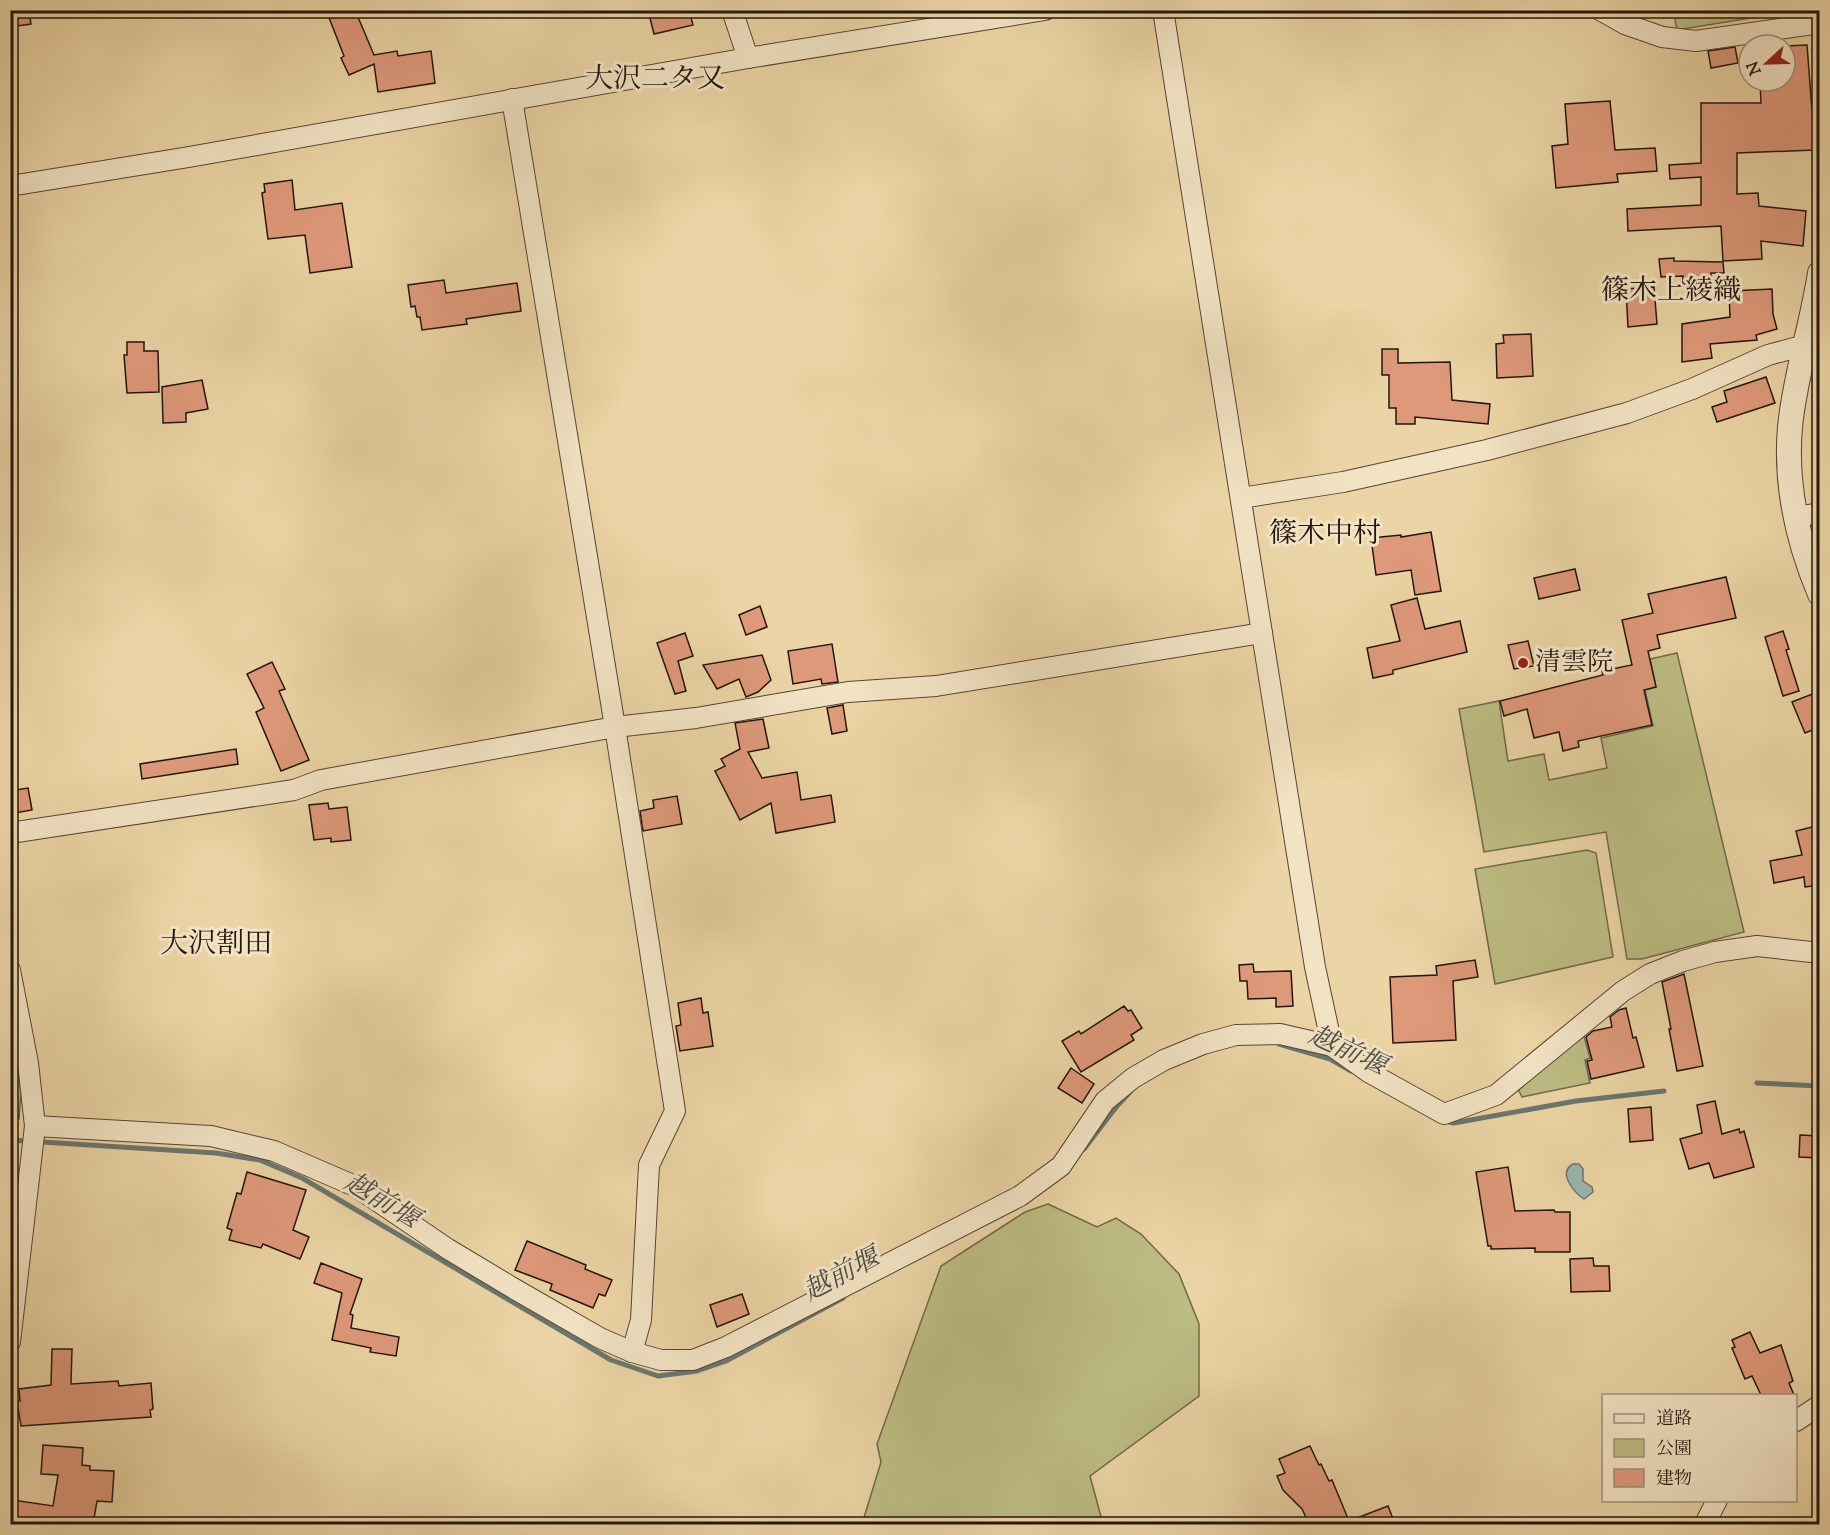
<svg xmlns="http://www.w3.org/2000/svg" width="1830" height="1535" viewBox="0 0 1830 1535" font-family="'Sorts Mill Goudy','Noto Serif JP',serif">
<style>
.green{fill:#bcbc83;stroke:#706849;stroke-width:1.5}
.water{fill:#9ab7af;stroke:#6b766f;stroke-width:1.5}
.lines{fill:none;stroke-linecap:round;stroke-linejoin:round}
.stream{stroke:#6b766f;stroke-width:5}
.building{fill:#de997b;stroke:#25150f;stroke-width:1.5}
.minor-casing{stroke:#564534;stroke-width:22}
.tertiary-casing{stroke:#564534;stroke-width:26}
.minor{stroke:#f2e3c4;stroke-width:20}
.tertiary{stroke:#f2e3c4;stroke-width:24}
.poi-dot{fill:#8f2418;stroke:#f2e3c4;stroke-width:2}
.labels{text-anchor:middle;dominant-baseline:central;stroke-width:6;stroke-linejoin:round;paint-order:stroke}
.poi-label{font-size:26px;fill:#25150f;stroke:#f2e3c4;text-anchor:start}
.water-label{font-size:27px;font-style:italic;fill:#4e4e47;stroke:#f2e3c4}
.quarter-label{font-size:28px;fill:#25150f;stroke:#f2e3c4}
</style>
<rect width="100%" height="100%" fill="#ebd4a5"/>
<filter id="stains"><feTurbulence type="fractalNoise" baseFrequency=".00333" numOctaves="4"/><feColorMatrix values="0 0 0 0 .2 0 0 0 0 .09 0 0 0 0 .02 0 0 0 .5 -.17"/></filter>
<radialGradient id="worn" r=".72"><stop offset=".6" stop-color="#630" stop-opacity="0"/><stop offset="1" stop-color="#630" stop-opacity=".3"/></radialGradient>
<g class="green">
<polygon points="1673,10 1794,11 1677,30"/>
<polygon points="1677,653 1744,932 1642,959 1627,959 1606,832 1484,852 1459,709 1499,701 1508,761 1544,754 1549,780 1607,768 1601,738 1653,726 1645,690 1656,687 1650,659"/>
<polygon points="1587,850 1596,853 1613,957 1495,984 1475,869"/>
<polygon points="10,1002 21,1093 19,1119 11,1119"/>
<polygon points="1582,1029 1590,1058 1585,1060 1590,1083 1522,1097 1517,1087"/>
<polygon points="1048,1204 1097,1227 1116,1218 1141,1234 1179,1274 1199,1324 1199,1396 1090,1476 1103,1524 862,1524 881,1462 877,1444 941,1266 1025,1212"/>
</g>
<path class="water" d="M 1573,1164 L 1579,1164 L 1583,1169 L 1583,1181 L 1592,1187 L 1593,1192 L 1584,1199 C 1574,1192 1557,1173 1573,1164 Z"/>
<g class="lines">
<g class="stream">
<polyline points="1279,1044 1330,1059 1351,1071"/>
<polyline points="1757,1083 1820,1086"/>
<polyline points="1443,1121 1454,1123 1576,1101 1664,1091"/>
<polyline points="10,1140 216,1153 260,1160 302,1178 611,1360 658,1376 697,1371 726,1361 843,1298"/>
<polyline points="1084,1149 1117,1106 1131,1091"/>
</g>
</g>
<g class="building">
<polygon points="10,10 29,10 31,24 10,27"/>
<polygon points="326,10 355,10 374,55 397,51 398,56 431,51 435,83 378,92 374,64 349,75 341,58 344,56"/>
<polygon points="648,10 689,10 693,25 654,34"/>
<polygon points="1807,45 1815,150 1737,153 1737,194 1758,193 1759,206 1806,211 1803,246 1761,241 1762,259 1723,261 1721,226 1628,231 1627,209 1701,205 1701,177 1670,179 1669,165 1701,163 1701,103 1761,103 1760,81 1785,81 1785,46"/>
<polygon points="1735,47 1738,63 1711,68 1708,51"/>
<polygon points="1610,101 1615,150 1655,148 1657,171 1617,174 1618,182 1556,188 1552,146 1568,144 1565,104"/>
<polygon points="292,180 295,210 342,203 352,267 310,273 305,235 268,239 262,193 265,192 264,184"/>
<polygon points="1674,258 1674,261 1723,262 1724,273 1711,273 1711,284 1683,284 1683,276 1661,277 1659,259"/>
<polygon points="444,280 446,293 517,283 521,311 466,319 467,324 422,330 420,317 417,317 415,306 411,307 408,285"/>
<polygon points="1654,287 1657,324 1628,327 1626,289"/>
<polygon points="1772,289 1773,314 1777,329 1756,335 1757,340 1710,344 1712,358 1682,362 1682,324 1730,317 1729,291"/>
<polygon points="1531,334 1533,376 1497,378 1496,344 1504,343 1503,335"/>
<polygon points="127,342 144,342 144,351 158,351 159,392 127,393 124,355 127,355"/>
<polygon points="1382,349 1398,349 1398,363 1450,362 1452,400 1490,404 1488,424 1415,417 1415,424 1396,424 1396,408 1389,408 1389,375 1382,375"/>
<polygon points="1766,377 1775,403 1717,422 1712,407 1727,402 1724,391"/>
<polygon points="202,380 208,409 186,413 186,422 163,423 162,387"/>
<polygon points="1431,532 1441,591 1415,595 1411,570 1376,575 1371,538 1401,535 1401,537"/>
<polygon points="1575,569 1580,590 1539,599 1534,578"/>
<polygon points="1726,577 1736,618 1657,635 1660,648 1648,651 1656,687 1644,690 1652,725 1578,741 1579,747 1563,751 1559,732 1534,738 1527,709 1504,716 1500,701 1603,675 1602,671 1632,665 1622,620 1653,613 1648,594"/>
<polygon points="1417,598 1425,629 1460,621 1467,652 1393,670 1393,674 1373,678 1367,648 1400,641 1391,605"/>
<polygon points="760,606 767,627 746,635 739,615"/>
<polygon points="1783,631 1789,649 1786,650 1799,691 1783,696 1765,637"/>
<polygon points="685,633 693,656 678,661 686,691 675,694 657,643"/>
<polygon points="1528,641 1534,666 1514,669 1508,645"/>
<polygon points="832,644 838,682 822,684 821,679 793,684 788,651"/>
<polygon points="762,655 771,680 758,692 746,697 739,679 717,689 703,665"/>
<polygon points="272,662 285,689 279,691 309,760 281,771 256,712 264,708 247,674"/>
<polygon points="1820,691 1820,727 1805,733 1792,702"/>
<polygon points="843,705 847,731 832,734 827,708"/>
<polygon points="763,719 769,748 748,752 762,778 797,772 801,800 831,795 835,822 776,833 771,803 740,820 715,771 725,766 721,759 740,749 735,723"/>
<polygon points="236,749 238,764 142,779 140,764"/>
<polygon points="28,788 32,810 15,813 14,809 10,809 10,791"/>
<polygon points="677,796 682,824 643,831 640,811 654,808 653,800"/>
<polygon points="328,803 329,809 347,807 351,840 331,842 331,838 314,840 309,805"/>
<polygon points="1820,825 1820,885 1805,887 1804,877 1774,883 1770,861 1802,855 1796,831"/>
<polygon points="1475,960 1478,977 1453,981 1456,1040 1393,1043 1390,977 1437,975 1436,966"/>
<polygon points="1253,964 1254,972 1291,971 1293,1006 1276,1007 1276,998 1248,999 1247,981 1240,981 1239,965"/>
<polygon points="1684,974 1703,1066 1677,1071 1669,1029 1671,1029 1662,982"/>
<polygon points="701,998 703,1013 708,1012 713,1046 680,1051 676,1026 681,1025 678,1003"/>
<polygon points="1124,1006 1128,1011 1131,1010 1142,1028 1131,1035 1134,1040 1081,1072 1062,1041 1079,1031 1081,1034"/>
<polygon points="1626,1008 1633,1038 1636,1037 1644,1067 1591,1079 1587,1061 1592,1060 1586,1037 1593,1031 1612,1027 1610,1017 1619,1010"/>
<polygon points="1071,1068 1094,1084 1082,1103 1058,1088"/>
<polygon points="1715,1101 1722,1134 1739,1129 1740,1133 1744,1131 1754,1167 1714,1178 1709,1163 1689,1169 1680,1139 1702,1133 1697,1105"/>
<polygon points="1651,1107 1653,1140 1630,1142 1628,1109"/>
<polygon points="1800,1135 1820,1136 1820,1158 1799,1157"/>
<polygon points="1508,1167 1515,1211 1554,1210 1555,1212 1570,1212 1570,1252 1535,1252 1535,1248 1491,1249 1491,1246 1488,1246 1476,1172"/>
<polygon points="247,1172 306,1190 293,1230 309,1237 300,1259 263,1244 261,1248 229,1240 232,1230 227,1228 237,1193 241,1194"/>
<polygon points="527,1241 586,1265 585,1269 612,1280 605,1296 599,1294 593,1308 550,1290 552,1284 515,1270"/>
<polygon points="1593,1258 1594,1266 1609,1266 1610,1291 1571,1292 1570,1259"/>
<polygon points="321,1263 362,1279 350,1314 353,1315 351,1328 399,1337 396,1356 370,1352 371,1348 332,1340 342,1293 314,1283"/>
<polygon points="742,1294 749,1314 717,1327 710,1305"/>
<polygon points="1750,1332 1760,1353 1781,1345 1793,1381 1789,1383 1794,1395 1761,1395 1752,1376 1745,1379 1732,1348 1735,1347 1732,1340"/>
<polygon points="52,1349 72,1349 71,1384 118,1381 119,1386 151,1383 153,1409 150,1410 151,1417 21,1426 17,1401 20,1401 19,1389 51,1385"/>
<polygon points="43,1445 83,1448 82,1465 90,1466 90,1470 114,1471 112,1502 97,1501 93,1524 10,1524 13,1500 53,1506 58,1475 41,1474"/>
<polygon points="1310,1446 1319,1465 1321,1464 1329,1481 1332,1480 1349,1521 1388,1506 1395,1524 1309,1524 1302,1509 1283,1490 1277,1476 1285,1473 1279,1459"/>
</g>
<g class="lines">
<defs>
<g id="minor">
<polyline points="732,10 748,58"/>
<polyline points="1163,10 1315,967 1332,1046"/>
<polyline points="1600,10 1625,24 1662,37 1696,41 1820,23"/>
<polyline points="512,99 615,727 675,1111 649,1165 641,1320 632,1352"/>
<polyline points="10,186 189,157 748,58 1045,10"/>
<polyline points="1241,498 1343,482 1487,450 1627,413 1692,389 1768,355 1805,345"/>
<polyline points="1796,517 1820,513"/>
<polyline points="10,833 294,790 321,780 615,727 696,718 848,692 936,686 1262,633"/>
<polyline points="10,970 28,1063 35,1126 10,1342"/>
<polyline points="35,1126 211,1136 274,1151 355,1186 448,1249 513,1288 600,1338 632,1352 661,1360 693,1360 726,1347 1020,1196 1061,1166 1105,1101 1133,1078 1164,1060 1203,1044 1236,1035 1280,1034 1332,1046 1370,1073 1444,1114 1496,1095 1623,991 1650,974 1683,961 1715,952 1757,946 1820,953"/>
<polyline points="1796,1421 1820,1405"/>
<polyline points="1705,1524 1717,1500"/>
</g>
<path id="tertiary" d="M 1820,273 C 1812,325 1795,375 1790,427 C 1785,484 1798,542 1820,594"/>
</defs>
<use href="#minor" class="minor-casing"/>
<use href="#tertiary" class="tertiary-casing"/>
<use href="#minor" class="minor"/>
<use href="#tertiary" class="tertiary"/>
</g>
<circle class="poi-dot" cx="1523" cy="663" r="6"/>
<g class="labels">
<g class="poi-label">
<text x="1535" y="663">清雲院</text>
</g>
<g class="water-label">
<text transform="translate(1347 1052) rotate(25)">越前堰</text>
<text transform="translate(381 1202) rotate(31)">越前堰</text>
<text transform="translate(842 1276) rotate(-28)">越前堰</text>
</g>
<g class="quarter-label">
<text x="655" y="80">大沢二タ又</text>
<text x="1671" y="292">篠木上綾織</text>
<text x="1325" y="535">篠木中村</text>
<text x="216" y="945">大沢割田</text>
</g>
</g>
<rect width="1830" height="1535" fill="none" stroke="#ebd4a5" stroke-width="36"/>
<rect x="12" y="12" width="1806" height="1511" fill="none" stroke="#25150f" stroke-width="3"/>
<rect x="18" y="18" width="1794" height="1499" fill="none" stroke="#25150f" stroke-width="1.5"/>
<rect x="1602" y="1394" width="195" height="108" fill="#f2e3c4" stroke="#a0917c" stroke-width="1.5"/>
<rect x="1614" y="1414" width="30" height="9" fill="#f2e3c4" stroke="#a0917c" stroke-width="1.5"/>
<text x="1656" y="1424" font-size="18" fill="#25150f">道路</text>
<rect x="1614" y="1439" width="30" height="18" fill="#bcbc83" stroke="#a0917c" stroke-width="1.5"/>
<text x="1656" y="1454" font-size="18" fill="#25150f">公園</text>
<rect x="1614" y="1469" width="30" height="18" fill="#de997b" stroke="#a0917c" stroke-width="1.5"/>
<text x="1656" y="1484" font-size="18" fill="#25150f">建物</text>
<g transform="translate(1767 63) rotate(248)"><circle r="28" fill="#f2e3c4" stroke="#a0917c" stroke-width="1.5"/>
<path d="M0-4.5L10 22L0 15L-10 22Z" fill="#8f2418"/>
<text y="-9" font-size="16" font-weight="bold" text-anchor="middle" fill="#25150f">N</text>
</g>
<rect width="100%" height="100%" filter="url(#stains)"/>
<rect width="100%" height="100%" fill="url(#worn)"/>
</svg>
